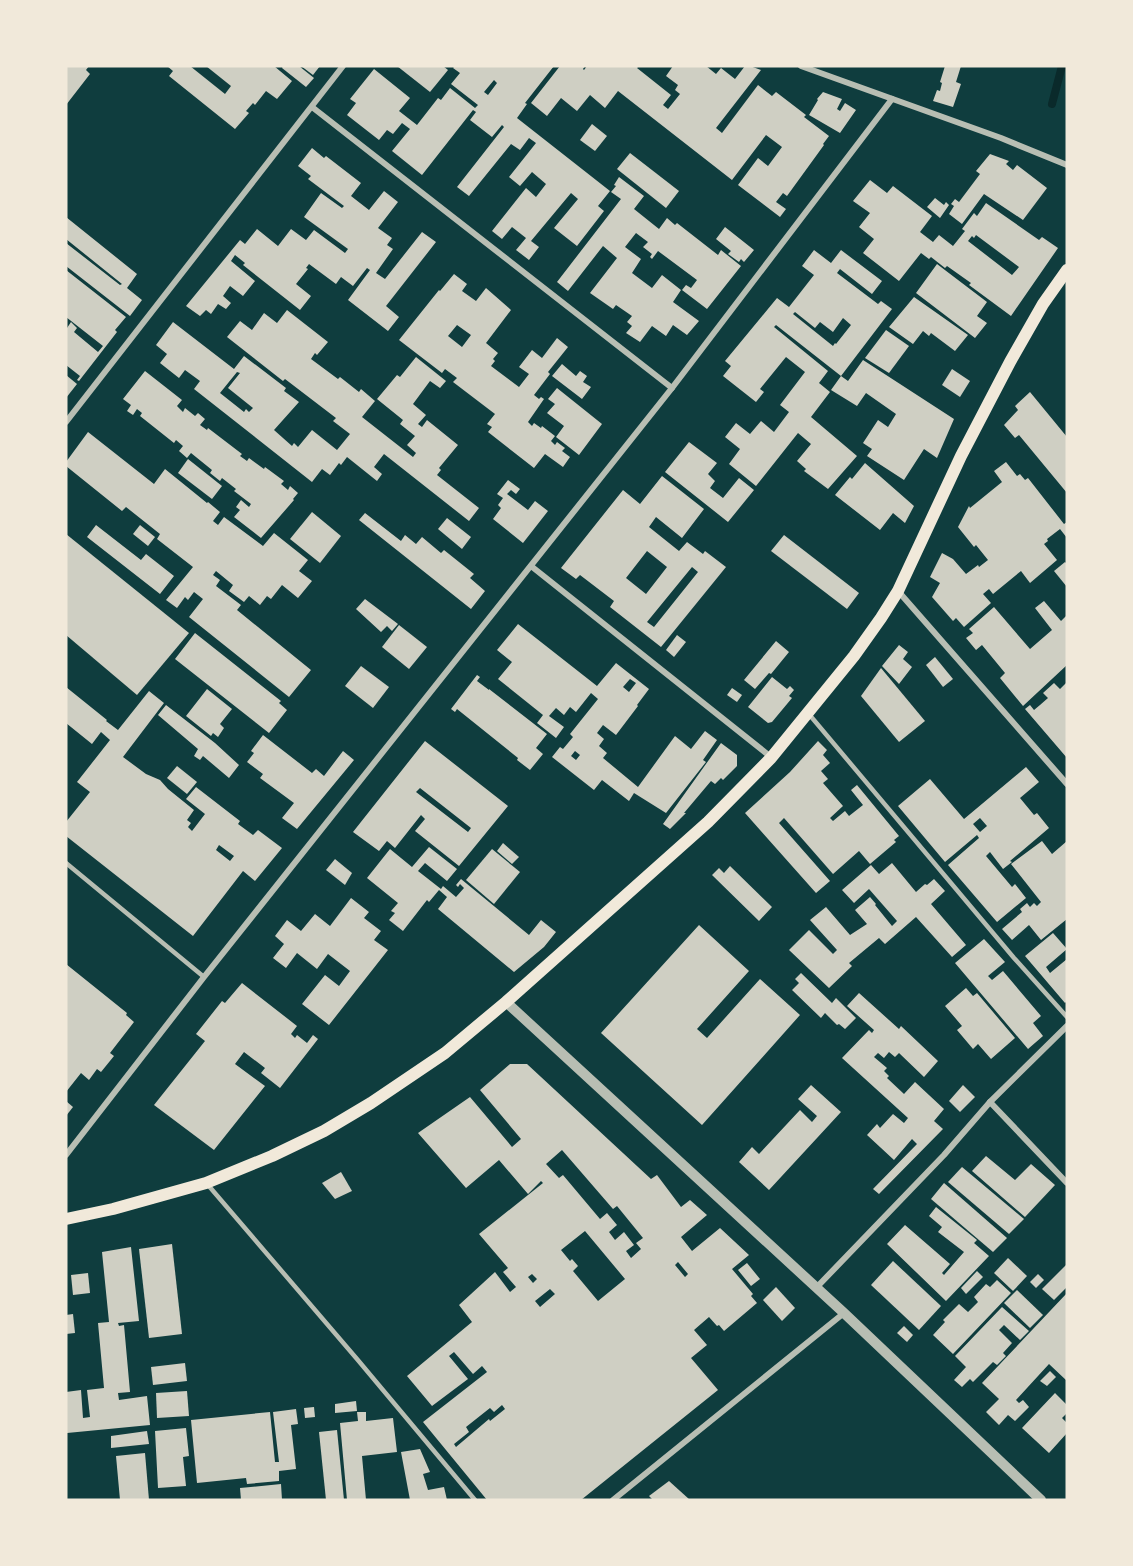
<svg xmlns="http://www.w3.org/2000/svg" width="1133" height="1566" viewBox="0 0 1133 1566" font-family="'DM Sans',sans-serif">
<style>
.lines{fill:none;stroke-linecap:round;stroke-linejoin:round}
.stream{stroke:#0a2a2b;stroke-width:8}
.building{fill:#cfcfc3;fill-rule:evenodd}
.service{stroke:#b8beb3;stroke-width:4.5}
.minor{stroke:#b8beb3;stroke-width:6}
.tertiary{stroke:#b8beb3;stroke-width:10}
.secondary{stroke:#f1e9da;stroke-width:12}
</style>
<rect width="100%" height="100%" fill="#0f3d3e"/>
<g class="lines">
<polyline class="stream" points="1052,104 1062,66"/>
</g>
<g class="building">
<polygon points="66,66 89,66 86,70 90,74 66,105"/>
<polygon points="167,66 190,66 225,94 231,86 206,66 274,66 292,81 277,99 266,91 255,105 253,103 246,111 249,113 235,129 169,76 173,71"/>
<polygon points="283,66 299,66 314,78 306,87 282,68"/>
<polygon points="301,66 320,66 313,75"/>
<polygon points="397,66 443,66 448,70 430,92"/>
<path d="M 455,66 L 554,66 L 525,103 L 527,104 L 517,118 L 610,191 L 598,206 L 604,211 L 577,246 L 554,228 L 578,199 L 571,193 L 531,241 L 539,247 L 529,260 L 516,250 L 526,238 L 512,227 L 502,239 L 492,231 L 526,188 L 536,197 L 546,184 L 532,172 L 520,186 L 509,177 L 536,143 L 529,138 L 520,150 L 511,144 L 469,196 L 457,187 L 504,127 L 502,125 L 492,137 L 470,120 L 476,112 L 473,110 L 422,175 L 392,151 L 410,129 L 402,123 L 393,134 L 387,130 L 379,140 L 347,115 L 356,103 L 350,99 L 374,69 L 410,98 L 399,111 L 417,125 L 438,98 L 441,100 L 450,88 L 475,108 L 478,105 L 451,84 L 460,73 L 453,68 ZM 494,80 L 497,83 L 488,95 L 484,92 Z"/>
<polygon points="560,66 585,66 583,69 584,70 587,66 639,66 637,68 671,95 663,105 668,109 680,94 675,90 678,85 666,76 673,66 706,66 716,74 721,68 735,79 745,66 750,66 761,70 716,128 722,133 758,85 772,96 776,92 806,115 804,117 829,136 823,144 824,145 787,196 783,193 776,202 786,209 780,217 738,185 758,158 768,166 782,147 766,135 732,180 618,91 605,108 590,95 577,111 561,98 547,116 531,103"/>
<polygon points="945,66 961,66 956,82 961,84 953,107 933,101 937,90 940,91 942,83 940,82"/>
<polygon points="823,92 842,99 837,109 840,111 845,103 856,110 840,133 809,115 818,100 817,99"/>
<polygon points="592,124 607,136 595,151 580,140"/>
<polygon points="312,148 324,158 326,156 361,183 351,196 369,210 384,191 398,202 378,228 392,238 387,245 393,249 376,273 385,279 422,232 436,242 386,306 399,317 388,331 348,300 370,270 367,268 353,286 341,277 336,284 309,264 306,268 308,269 296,284 311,296 300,310 243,265 245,263 235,255 231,261 255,281 243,296 230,286 223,296 231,303 226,309 218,304 211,314 206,310 200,316 186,306 240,240 245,244 257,229 278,246 291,229 306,240 314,230 345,253 348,249 304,217 321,193 342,208 344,206 308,179 311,176 298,166"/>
<polygon points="630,153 679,191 666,208 617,169"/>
<polygon points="990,154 1009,161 1006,164 1013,170 1017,165 1047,188 1023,220 984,194 962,224 949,214 954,206 951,204 955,199 959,202 980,174 976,171"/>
<polygon points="619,177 644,196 634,209 659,229 667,218 675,225 677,223 718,255 721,250 741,266 707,309 682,290 686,285 691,288 697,280 658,251 652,259 650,257 652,254 643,247 648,242 636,233 625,247 641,259 632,273 652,288 662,275 681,290 673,302 699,321 687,335 673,325 666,336 652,326 640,342 626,333 632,326 627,322 632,316 616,305 613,309 590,293 617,258 603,246 568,291 557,282 621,199 611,192 616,186 614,185"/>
<path d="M 870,180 L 887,193 L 893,186 L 932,216 L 920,232 L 933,242 L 939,235 L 953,246 L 965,231 L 962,229 L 974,213 L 977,216 L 986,203 L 1039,240 L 1042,237 L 1058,248 L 1011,316 L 969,285 L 971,283 L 947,266 L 945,268 L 931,257 L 929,259 L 921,253 L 899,281 L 863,253 L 874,239 L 859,227 L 870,213 L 853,201 ZM 976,235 L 1019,267 L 1012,275 L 968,241 L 972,236 L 974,238 Z"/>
<polygon points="935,198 944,205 946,202 949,205 940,218 927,207"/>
<polygon points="66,217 137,274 127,288 142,300 130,316 66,266 66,243 120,285 122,284 66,239"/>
<polygon points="725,227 754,250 744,262 741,259 739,262 728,254 731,251 716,239"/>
<path d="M 814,250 L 831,263 L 841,250 L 882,281 L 872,294 L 840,269 L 837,273 L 878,304 L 881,301 L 892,309 L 841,376 L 776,325 L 774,327 L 828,371 L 819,383 L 830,392 L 811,417 L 857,456 L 828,489 L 804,471 L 806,469 L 797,461 L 811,444 L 798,433 L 756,486 L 729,464 L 740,449 L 725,437 L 736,423 L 750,434 L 761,421 L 774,432 L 789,412 L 780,405 L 805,372 L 786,357 L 760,389 L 764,392 L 756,402 L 723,376 L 731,366 L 725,361 L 777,298 L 789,307 L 814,275 L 802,266 ZM 795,312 L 815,328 L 820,322 L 833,332 L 843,318 L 851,325 L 836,344 L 835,343 L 833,346 L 793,314 Z"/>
<polygon points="937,264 987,302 977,316 987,323 975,338 916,293"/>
<polygon points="66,270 126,317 115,330 117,332 79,381 77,380 80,376 66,365 66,327 67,328 71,322 77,328 74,332 98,352 103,346 66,317"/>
<path d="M 454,274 L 467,284 L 462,291 L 476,301 L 486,288 L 511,310 L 486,343 L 498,353 L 493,359 L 495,361 L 491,366 L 519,387 L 529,374 L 519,367 L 532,350 L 542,358 L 557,338 L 568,347 L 548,372 L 550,374 L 534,395 L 539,399 L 541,397 L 544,399 L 528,422 L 532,426 L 534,423 L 541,428 L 542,426 L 555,436 L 551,441 L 555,445 L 557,442 L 565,448 L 562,451 L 570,457 L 563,467 L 545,454 L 534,468 L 488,432 L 492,427 L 487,424 L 495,414 L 453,382 L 457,378 L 445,369 L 442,373 L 399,340 L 439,290 L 440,291 ZM 457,325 L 471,335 L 462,347 L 448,336 Z"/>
<polygon points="914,297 968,335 955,351 931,333 929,336 923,331 913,344 889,327"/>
<path d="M 287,310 L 328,342 L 317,355 L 315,353 L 311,359 L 338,379 L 340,377 L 359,392 L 361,389 L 375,401 L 362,417 L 413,457 L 416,453 L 407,445 L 415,436 L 400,424 L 403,420 L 377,399 L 397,375 L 400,377 L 416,357 L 446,381 L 440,388 L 430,381 L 413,404 L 426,415 L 418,424 L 422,427 L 427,420 L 458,445 L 439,468 L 441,470 L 437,475 L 479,508 L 469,521 L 384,454 L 374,467 L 382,474 L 377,481 L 347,457 L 341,465 L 339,463 L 330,475 L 322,469 L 312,482 L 194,389 L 200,381 L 185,370 L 179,378 L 160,363 L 167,354 L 156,345 L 173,322 L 234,369 L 244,356 L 286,388 L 284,391 L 299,402 L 274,430 L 292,446 L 294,443 L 298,447 L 312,430 L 337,450 L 350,434 L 333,421 L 336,418 L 285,379 L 283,381 L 227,337 L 240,321 L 252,330 L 264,313 L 277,323 ZM 237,372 L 240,373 L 228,388 L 253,408 L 249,412 L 246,409 L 244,412 L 220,393 Z"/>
<polygon points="886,330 909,346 889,373 865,358"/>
<polygon points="863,360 954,419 937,458 924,449 904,480 867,456 872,449 863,443 878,420 888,427 896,414 866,393 857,406 831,390 841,376 848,381"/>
<polygon points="562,364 576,376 580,371 587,376 583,382 591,387 582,399 552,376"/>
<polygon points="952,369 970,381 960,397 942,385"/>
<polygon points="145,371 182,400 177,406 183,412 185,408 195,416 198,413 205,419 200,425 207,430 208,428 242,454 240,456 247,461 249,458 264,469 265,467 284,481 281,484 288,490 290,486 298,493 293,499 294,500 261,538 234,517 240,510 236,507 241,500 249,507 251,504 234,491 236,489 222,478 220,481 210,473 212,470 191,453 187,458 179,451 183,446 176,440 174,443 140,416 142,413 137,409 133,415 127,411 131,405 123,399"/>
<polygon points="66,375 77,384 66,398"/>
<polygon points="557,388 602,424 579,455 556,437 564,426 547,413 555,404 548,399"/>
<polygon points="1030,392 1067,437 1067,493 1019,435 1015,438 1004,425 1018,410 1015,406"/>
<polygon points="88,432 154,484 165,469 207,503 208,502 220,512 213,521 218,525 224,517 263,546 274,533 308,560 299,571 312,581 298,598 282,585 271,599 267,596 260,605 249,596 244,602 229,591 233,585 216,571 213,575 220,580 216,586 241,605 237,610 311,670 289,697 189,617 203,599 194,592 188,600 185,597 177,608 166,600 193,567 157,539 160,534 126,507 122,511 66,466 66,462"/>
<polygon points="689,442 717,463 708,474 715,481 710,488 723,498 739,478 754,490 728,522 665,472"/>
<polygon points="188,459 222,486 212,499 178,473"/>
<polygon points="1006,462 1017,476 1020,474 1025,480 1028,478 1064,524 1067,522 1067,538 1060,529 1047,539 1048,541 1044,544 1057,560 1030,583 1021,571 993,594 989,589 983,594 991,603 964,627 956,618 953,621 932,597 940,583 930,577 942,553 953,559 966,574 978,565 979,567 988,560 976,545 974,547 958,527 969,506 970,508 1002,482 994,471"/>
<polygon points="865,463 914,506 905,523 893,513 880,530 835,495 850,477 852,479"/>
<path d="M 662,476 L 704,509 L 682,538 L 656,517 L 649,527 L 679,551 L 687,542 L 703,554 L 705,551 L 726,567 L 661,647 L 610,607 L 614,601 L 580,575 L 576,579 L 561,568 L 623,490 L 640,504 ZM 647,551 L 667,567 L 646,594 L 626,578 ZM 692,567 L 698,572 L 654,627 L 647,622 Z"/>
<polygon points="508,480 520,489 516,494 511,490 507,494 528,510 535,501 548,511 523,543 493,519 501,508 498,505 503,498 497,494"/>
<polygon points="312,512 341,536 320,563 290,539"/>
<polygon points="365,513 401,541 405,535 416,544 422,537 441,553 444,550 474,574 470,578 485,591 471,609 359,520"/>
<polygon points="447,518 471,537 462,549 438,529"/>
<polygon points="96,525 141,560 146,554 174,576 160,594 87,537"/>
<polygon points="140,525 155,537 148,546 133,534"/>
<polygon points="66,534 189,633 137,695 66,635"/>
<polygon points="784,535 859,593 847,609 771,551"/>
<polygon points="1065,562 1067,564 1067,587 1054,571"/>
<polygon points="365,599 398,624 392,631 387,626 381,632 356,609"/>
<polygon points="1044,601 1061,621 1067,615 1067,665 1023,706 1000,678 1005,673 982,645 976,650 966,638 973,633 969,629 994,607 1030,649 1052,630 1035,608"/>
<path d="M 518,624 L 597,686 L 616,663 L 649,689 L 637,705 L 638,706 L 616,735 L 603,725 L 597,733 L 604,739 L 599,746 L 607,753 L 603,758 L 638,787 L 675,736 L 691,749 L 705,731 L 717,740 L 703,760 L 706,762 L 666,813 L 634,793 L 629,801 L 602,780 L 594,790 L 552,757 L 560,747 L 563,749 L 573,737 L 570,734 L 598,699 L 591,693 L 576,712 L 570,707 L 564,715 L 556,708 L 549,716 L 564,727 L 556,738 L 537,723 L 543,715 L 498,679 L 512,662 L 497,650 ZM 630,679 L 636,683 L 629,692 L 623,687 ZM 575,751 L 580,755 L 576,760 L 571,756 Z"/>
<polygon points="399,625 427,647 409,669 382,647"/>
<polygon points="195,633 281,701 279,703 287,710 269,733 175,659"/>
<polygon points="677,635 686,642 674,657 666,650"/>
<polygon points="776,641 789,652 771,674 769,673 755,689 744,680"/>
<polygon points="899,645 908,652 903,659 912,667 899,684 882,666"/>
<polygon points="935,657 953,679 943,687 926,665"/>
<polygon points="361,666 389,687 373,708 345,686"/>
<polygon points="881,668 925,721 899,742 861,696"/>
<polygon points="477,675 480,677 477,681 489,690 489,689 547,734 536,748 543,754 530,770 517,760 518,758 457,709 455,712 451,709"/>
<polygon points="772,677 787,689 790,686 794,690 789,696 792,698 772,722 768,723 748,707"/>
<polygon points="1067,682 1067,758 1025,709 1030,705 1034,710 1040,705 1048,698 1043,693 1054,683 1060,689"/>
<path d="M 66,687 L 107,720 L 106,721 L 118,730 L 149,691 L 164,703 L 123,757 L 146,774 L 160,780 L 168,789 L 194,810 L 187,820 L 191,823 L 188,827 L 192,831 L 205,814 L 186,799 L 196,787 L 240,821 L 238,824 L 253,835 L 258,830 L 282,848 L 255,881 L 243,871 L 193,936 L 66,836 L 66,822 L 90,792 L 77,782 L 110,740 L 101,732 L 92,744 L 66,723 ZM 219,845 L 234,856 L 230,861 L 216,850 Z"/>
<polygon points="732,688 742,695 737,702 727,695"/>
<polygon points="207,689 232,709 220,724 224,728 218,737 213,733 211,736 186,716"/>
<polygon points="166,705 215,743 239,765 229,778 203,756 200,760 194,756 198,749 158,715"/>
<polygon points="263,735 312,773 316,769 324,776 343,751 354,760 297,829 282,818 294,803 260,778 263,774 247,762 254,753 251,751"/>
<path d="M 425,741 L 508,806 L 459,866 L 415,831 L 425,819 L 421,815 L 395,848 L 387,841 L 379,851 L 353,832 ZM 420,788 L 471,828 L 468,832 L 416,792 Z"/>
<polygon points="818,741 827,750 823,755 830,763 821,771 828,779 823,783 843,806 830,818 833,821 845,811 849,816 863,805 851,790 857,785 899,836 894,840 896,842 870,864 859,851 833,874 784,818 779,823 830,881 816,893 745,813 790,772"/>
<polygon points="721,743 737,755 737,766 723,780 721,778 715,784 711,781 684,813 686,813 670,829 663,824"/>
<polygon points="177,766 197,782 187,794 167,778"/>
<path d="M 1026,767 L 1039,782 L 1020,798 L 1034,815 L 1037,813 L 1049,828 L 1010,861 L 1012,862 L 1003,869 L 990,852 L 986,856 L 1012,887 L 1015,884 L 1026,898 L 997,922 L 948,865 L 979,838 L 977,835 L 945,862 L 898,806 L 930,779 L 964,819 ZM 980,818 L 987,826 L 980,832 L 973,824 Z"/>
<polygon points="1042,841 1052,854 1067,841 1067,919 1041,940 1029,925 1012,940 1002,929 1022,912 1020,909 1027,903 1030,907 1034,903 1037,906 1041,902 1011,864"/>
<polygon points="503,843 519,857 512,864 497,851"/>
<polygon points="429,847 457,869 447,881 425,863 418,871 441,889 443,886 456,897 464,888 460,884 458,887 456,885 461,879 529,935 541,920 556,932 544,947 514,972 438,909 447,897 439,890 429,902 427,900 403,931 389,920 395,913 391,911 398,903 367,878 390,849 412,867"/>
<polygon points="492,849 520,872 494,904 466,880"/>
<polygon points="335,859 352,873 345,885 326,870"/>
<polygon points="892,863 916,892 925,884 927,885 934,879 945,891 931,904 966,945 952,957 916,917 885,944 879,938 849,963 852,966 829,988 789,950 809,930 833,954 837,950 810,920 826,907 850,935 867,924 855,910 870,897 876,904 875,905 892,926 897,921 869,889 854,903 842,890 871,865 879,874"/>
<polygon points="730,866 772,907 759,921 712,875 719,868 724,873"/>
<polygon points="351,898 369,912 364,918 381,931 374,940 388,950 329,1025 302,1004 325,975 339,986 350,971 328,954 317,969 297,953 286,968 273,958 284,944 275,936 287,920 301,931 315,914 330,926"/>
<polygon points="699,925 749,971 697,1029 707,1038 760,979 800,1015 702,1125 601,1033"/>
<polygon points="1053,933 1067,949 1046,967 1050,973 1067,959 1067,1001 1065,1003 1025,956"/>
<polygon points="984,939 1005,962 988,976 992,980 1003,971 1041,1016 1033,1023 1043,1036 1028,1049 955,963"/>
<polygon points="66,964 127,1013 126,1015 134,1022 110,1053 114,1056 101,1072 97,1069 89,1080 81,1073 66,1092"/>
<polygon points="801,973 832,1003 836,998 856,1018 845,1029 839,1024 837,1025 825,1013 821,1018 792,990 799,983 795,979"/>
<polygon points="242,983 297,1026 291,1034 295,1038 297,1035 307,1043 313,1035 318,1039 280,1088 261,1073 265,1068 244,1052 235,1064 265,1086 214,1150 154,1105 205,1041 196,1034 222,1001 225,1003"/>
<polygon points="966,988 973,996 977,993 1015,1038 991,1059 978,1044 973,1049 957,1030 962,1026 945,1006"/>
<polygon points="859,993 899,1029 901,1026 938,1061 924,1077 899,1053 895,1057 889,1052 884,1058 878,1053 874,1057 887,1068 884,1071 889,1076 887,1078 904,1094 915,1082 944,1109 934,1121 943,1129 879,1194 873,1189 917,1144 912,1139 894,1160 867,1135 877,1124 880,1128 893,1114 904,1123 908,1118 842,1058 869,1030 872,1033 874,1030 847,1006"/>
<path d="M 510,1064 L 527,1064 L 651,1179 L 657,1175 L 681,1207 L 690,1200 L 707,1215 L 681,1237 L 692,1251 L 720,1228 L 749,1255 L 732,1269 L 753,1294 L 751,1296 L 757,1303 L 724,1331 L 719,1325 L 717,1326 L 709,1317 L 694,1330 L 707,1345 L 691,1358 L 718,1390 L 581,1500 L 487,1500 L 423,1422 L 487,1372 L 482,1366 L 473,1374 L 454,1352 L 449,1356 L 468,1379 L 432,1406 L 407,1376 L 472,1322 L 459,1305 L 495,1272 L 510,1292 L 516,1287 L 503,1272 L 508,1268 L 479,1234 L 543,1183 L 541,1181 L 528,1194 L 499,1160 L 466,1188 L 418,1133 L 470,1097 L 512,1147 L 521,1139 L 480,1090 ZM 562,1150 L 613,1209 L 617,1206 L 643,1238 L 636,1243 L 641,1249 L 631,1258 L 626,1251 L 634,1245 L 624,1232 L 615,1240 L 609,1232 L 617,1225 L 607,1213 L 600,1219 L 563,1175 L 559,1178 L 546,1164 ZM 585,1231 L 625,1279 L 598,1301 L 573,1271 L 578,1266 L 572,1259 L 570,1261 L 561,1250 ZM 678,1262 L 688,1274 L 685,1277 L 675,1265 ZM 532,1274 L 537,1279 L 533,1283 L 528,1277 ZM 550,1289 L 555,1294 L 540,1307 L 535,1301 ZM 502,1405 L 505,1409 L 490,1421 L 489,1419 L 456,1447 L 454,1444 L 469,1432 L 466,1427 L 490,1408 L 494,1412 Z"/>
<polygon points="811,1085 841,1112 769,1190 739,1162 752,1147 759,1154 800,1110 812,1122 817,1116 798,1099"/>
<polygon points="963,1085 975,1097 960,1112 949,1101"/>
<polygon points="66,1101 73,1107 66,1116"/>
<polygon points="986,1156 1015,1180 1031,1164 1055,1185 1025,1217 972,1171"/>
<polygon points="962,1167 1024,1219 1009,1234 948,1182"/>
<polygon points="341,1172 352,1191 335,1199 322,1183"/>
<polygon points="944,1183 1007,1238 993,1252 931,1199"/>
<polygon points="936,1207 977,1240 974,1243 989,1256 946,1301 887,1244 905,1225 950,1264 942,1273 944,1275 964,1252 938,1232 942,1227 929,1216"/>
<polygon points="172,1244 182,1334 149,1338 139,1249"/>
<polygon points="131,1247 139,1321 118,1323 119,1326 124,1325 130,1392 118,1393 119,1400 147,1396 150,1425 67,1433 66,1392 81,1390 83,1418 90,1417 87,1390 104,1388 98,1323 109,1322 102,1252"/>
<polygon points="1008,1258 1027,1276 1013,1291 994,1273"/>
<polygon points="893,1261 941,1306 919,1330 871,1285"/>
<polygon points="747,1263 760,1279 751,1286 738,1270"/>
<polygon points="1067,1264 1067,1287 1054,1300 1042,1289"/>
<polygon points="977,1271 983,1277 966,1294 961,1288"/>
<polygon points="88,1273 90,1293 73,1295 71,1275"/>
<polygon points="1038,1274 1044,1280 1036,1288 1030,1282"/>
<polygon points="997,1280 1011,1293 953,1354 933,1335 945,1322 943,1320 959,1304 968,1312 978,1302 974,1297 986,1284 990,1287"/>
<polygon points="776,1287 795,1308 782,1321 763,1300"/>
<polygon points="1017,1290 1043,1315 1030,1328 1004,1303"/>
<polygon points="1067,1293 1067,1381 1049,1364 1016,1400 1019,1403 1023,1400 1029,1407 1015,1421 1008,1415 999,1425 986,1412 999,1399 982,1383"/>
<polygon points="1002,1307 1029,1331 1020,1340 1004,1325 999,1330 1012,1343 1003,1353 1006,1356 997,1365 993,1362 973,1382 970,1379 962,1387 954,1380 966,1367 955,1356"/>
<polygon points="73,1314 75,1333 66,1334 66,1315"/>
<polygon points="904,1326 913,1335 907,1342 897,1333"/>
<polygon points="185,1363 187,1381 153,1385 151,1367"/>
<polygon points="1050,1371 1056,1377 1047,1386 1040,1381"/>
<polygon points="187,1391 189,1416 157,1418 156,1393"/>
<polygon points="1055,1393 1067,1405 1067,1413 1062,1418 1067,1423 1067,1433 1049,1453 1022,1428"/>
<polygon points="356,1401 357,1411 335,1413 335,1404"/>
<polygon points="314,1407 315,1417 305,1418 304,1408"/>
<polygon points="296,1409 298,1424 291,1425 296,1469 279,1471 279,1481 247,1484 246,1478 197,1483 191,1420 270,1412 275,1462 279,1462 273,1412"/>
<polygon points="357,1412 366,1412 366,1421 393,1418 397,1452 362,1456 366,1500 347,1500 340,1423 358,1421"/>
<polygon points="186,1428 189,1456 183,1457 186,1486 158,1488 155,1431"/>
<polygon points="337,1430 344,1500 326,1500 319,1432"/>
<polygon points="147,1431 149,1444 111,1448 111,1436"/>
<polygon points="420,1449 430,1472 423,1474 428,1490 444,1487 447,1500 410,1500 401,1452"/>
<polygon points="145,1453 149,1500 120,1500 116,1456"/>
<polygon points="669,1481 690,1500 653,1500 649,1496"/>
<polygon points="281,1484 282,1500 241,1500 240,1488"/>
</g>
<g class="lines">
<g class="service">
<polyline points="808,713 1014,958 1067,1017"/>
<polyline points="66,863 204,977"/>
<polyline points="208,1185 357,1359 475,1500"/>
</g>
<g class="minor">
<polyline points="801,66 1001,138 1067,165"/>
<polyline points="312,107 672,388"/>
<polyline points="66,422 343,66"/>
<polyline points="531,566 771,757"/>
<polyline points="898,591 1067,784"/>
<polyline points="990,1102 1067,1183"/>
<polyline points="66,1155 204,977 672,388 892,99"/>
<polyline points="816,1288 944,1155 990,1102 1067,1026"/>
<polyline points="613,1500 844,1313"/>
</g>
<polyline class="tertiary" points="506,1002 844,1313 1041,1500"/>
<polyline class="secondary" points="66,1219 113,1209 206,1183 272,1156 324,1131 371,1103 445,1053 506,1002 708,822 771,758 854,656 881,618 898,591 961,456 1010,362 1043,304 1067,270"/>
</g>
<rect width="1133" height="1566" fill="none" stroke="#f1e9da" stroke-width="135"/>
</svg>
